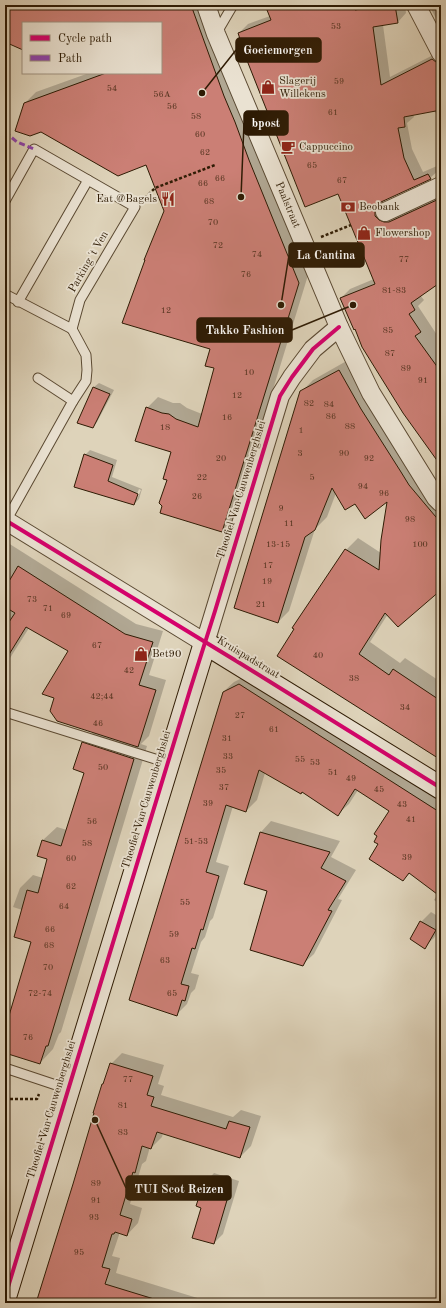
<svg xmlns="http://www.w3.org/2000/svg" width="446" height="1308" viewBox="0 0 446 1308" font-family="'Old Standard TT',serif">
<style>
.shadow{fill:#0003;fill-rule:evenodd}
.building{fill:#cb7f75;stroke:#2e1b04}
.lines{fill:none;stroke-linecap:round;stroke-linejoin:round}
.lane-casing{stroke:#5a4932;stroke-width:11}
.street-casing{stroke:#5a4932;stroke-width:20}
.secondary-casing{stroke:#2e1b04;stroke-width:24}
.path{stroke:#2e1b04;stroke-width:2.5;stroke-dasharray:3 2;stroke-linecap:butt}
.lane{stroke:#eae2d2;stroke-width:9}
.street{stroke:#eae2d2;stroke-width:18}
.secondary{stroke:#eae2d2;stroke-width:22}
.quiet{stroke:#8e44ad;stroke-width:3;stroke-dasharray:6 3;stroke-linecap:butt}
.cycleway-casing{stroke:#eae2d2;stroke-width:6}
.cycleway{stroke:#d6006c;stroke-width:4}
.labels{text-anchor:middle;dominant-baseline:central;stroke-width:3.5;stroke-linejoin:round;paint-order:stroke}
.number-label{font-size:9px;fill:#553420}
.poi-label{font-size:11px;fill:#2e1b04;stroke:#eae2d2;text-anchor:start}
.street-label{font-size:11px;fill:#2e1b04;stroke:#eae2d2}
.leader{fill:none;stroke:#2e1b04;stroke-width:1.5}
.callout-dot{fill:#2e1b04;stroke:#eae2d2;stroke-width:1.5}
.callout{fill:#2e1b04;stroke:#2e1b04;stroke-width:1.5}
.callout-label{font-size:12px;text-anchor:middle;font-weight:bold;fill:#fff}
</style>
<rect width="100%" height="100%" fill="#ded3ba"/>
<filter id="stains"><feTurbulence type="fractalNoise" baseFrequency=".005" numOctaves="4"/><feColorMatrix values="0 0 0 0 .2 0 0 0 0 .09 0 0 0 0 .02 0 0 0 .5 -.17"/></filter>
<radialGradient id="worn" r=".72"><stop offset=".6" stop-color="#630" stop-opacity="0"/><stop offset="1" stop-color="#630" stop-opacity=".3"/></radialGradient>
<g class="shadow">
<polygon points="80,5 206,5 309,272 233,520 222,531 168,480 172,451 147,408 158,397 173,403 180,403 187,408 202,414 215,367 211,349 165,211 146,164 25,103 36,92 89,73 161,73 161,23 87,23"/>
<polygon points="266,5 405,5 406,13 398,22 383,25 390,77 441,51 441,124 434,110 413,114 414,117 407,123 412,149 423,172 437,166 439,170 430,178 383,201 384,208 441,194 441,281 420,295 424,300 418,306 437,335 441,332 441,465 341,298 350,289 374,279 339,193 239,33 248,24 270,16"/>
<polygon points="429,5 441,5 441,28"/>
<polygon points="350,359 441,497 441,589 388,614 370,642 400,663 405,658 441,682 441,759 295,628 346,550 358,538 381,553 389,500 355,502 336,493 327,517 315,529 289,611 278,622 301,392 313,380"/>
<polygon points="99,383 114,390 97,422 93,427 94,387"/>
<path d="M 90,450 L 117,460 L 112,477 L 142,489 L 139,499 L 134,504 L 75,486 L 85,455 ZM 139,489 L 141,490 L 137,499 L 135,499 Z"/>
<polygon points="5,541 136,624 163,631 149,675 166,680 149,736 141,744 147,746 61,1032 59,1034 53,1049 40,1063 5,1052 5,1032 41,916 13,907 20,888 33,875 43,878 49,858 39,855 43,840 57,827 67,830 86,773 82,743 94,732 70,651 29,628 5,666"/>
<polygon points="250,674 441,795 441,905 434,900 438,894 410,873 403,880 380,844 390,811 358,790 349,804 338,814 303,791 301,793 265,773 257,800 246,811 233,806 216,862 229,866 213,918 210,921 205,937 201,942 191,973 199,975 195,989 191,993 187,1004 176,1015 223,692 234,682"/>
<polygon points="271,821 340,841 331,857 356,870 338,899 342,900 314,954 303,964 268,890 245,883 261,832"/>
<polygon points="431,912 441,918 441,926 434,938 424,947 421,922"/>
<polygon points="122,1053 164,1065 158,1084 164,1086 161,1095 233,1117 241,1110 261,1116 251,1146 240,1157 163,1133 162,1137 151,1148 150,1147 146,1161 142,1164 130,1204 142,1208 138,1223 127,1235 120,1232 112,1256 120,1258 116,1273 204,1300 203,1303 38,1303 103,1084 105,1082 111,1064"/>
<polygon points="214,1173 239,1181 223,1234 214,1243 202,1208 205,1183"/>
<polygon points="280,1299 286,1303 276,1303"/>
</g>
<g class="building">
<polygon points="5,5 191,5 224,96 235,122 249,160 299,283 222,532 160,513 162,506 159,503 167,480 163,479 171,452 135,441 146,407 162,413 169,414 176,419 198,427 214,368 205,366 210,349 122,323 145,260 144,260 164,211 146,165 118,176 41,132 30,136 15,131 24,103 106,73 161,73 161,23 23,23 23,50 5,42"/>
<polygon points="265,5 354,5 355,10 384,5 395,5 398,23 373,27 381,85 432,59 436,62 441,63 441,110 404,117 405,127 398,128 404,158 414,180 428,174 431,179 381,202 376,206 375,211 375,216 379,220 384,222 389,222 439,199 441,204 441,282 411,303 415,310 409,314 421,332 415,336 441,372 441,466 403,413 362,347 355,329 354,330 340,298 375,284 338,194 305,207 248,63 238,33 271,20"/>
<polygon points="339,370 361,409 401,472 409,485 441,523 441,590 398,627 385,613 359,654 389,675 393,669 441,701 441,760 277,656 294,629 292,628 345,549 379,570 381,540 387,502 365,519 355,504 345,510 332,488 315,530 305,537 278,623 234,608 300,391"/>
<polygon points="93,387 110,394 93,428 77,423"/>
<polygon points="84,454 113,465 108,481 138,494 134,505 74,487"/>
<polygon points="18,566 125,634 153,642 139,685 156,690 138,747 57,721 50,711 54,698 42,694 68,651 26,627 5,661 5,628 15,613 5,607 5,588"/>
<polygon points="239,684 441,813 441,897 409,873 403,881 369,859 378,844 374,842 377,836 374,834 389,811 355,789 338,816 302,792 301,794 259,770 246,812 226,805 206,872 219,876 203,930 201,929 195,949 192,948 181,984 189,986 185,1001 182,1000 177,1016 129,1000 223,692"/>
<polygon points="82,742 134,759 48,1046 46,1046 40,1064 5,1053 5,1029 31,942 14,937 27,890 38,893 47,859 37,856 42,840 61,846 84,773 73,769"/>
<polygon points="260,832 330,852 321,868 346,881 328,910 332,911 303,966 250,950 267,891 244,884"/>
<polygon points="420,921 436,930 425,949 410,939"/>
<polygon points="110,1063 153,1076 147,1095 154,1097 151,1106 226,1129 229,1121 250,1127 240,1158 157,1132 151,1149 142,1146 135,1173 133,1172 120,1215 132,1219 127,1236 115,1232 114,1234 112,1234 102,1267 110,1269 105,1284 154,1299 153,1303 36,1303 73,1184 94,1113 93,1113 102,1084 103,1084"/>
<polygon points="204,1182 230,1190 214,1244 192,1238 201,1208 196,1206"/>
</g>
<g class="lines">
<defs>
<g id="lane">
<polyline points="216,34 233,5"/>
<polyline points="5,201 34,149 135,207 80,300 72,329"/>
<polyline points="5,294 72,329"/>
<polyline points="18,302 88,180"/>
<polyline points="38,378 73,401"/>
<polyline points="6,521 73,401 86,381 87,370 86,355 72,329"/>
<polyline points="5,712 168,763"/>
<polyline points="5,1068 68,1089"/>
</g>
<g id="street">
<path id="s1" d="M 206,5 L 216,34 L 339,327 L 371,393 L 436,498 L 441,503"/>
<polyline points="416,5 441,53"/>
<polyline points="385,212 441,186"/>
<polyline points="5,520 205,643 280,396 292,377 313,349 339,327"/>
</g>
<polyline id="secondary" points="5,1297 205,643 441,788"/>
</defs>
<use href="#lane" class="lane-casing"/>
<use href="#street" class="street-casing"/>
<use href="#secondary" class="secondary-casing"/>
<g class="path">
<polyline points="145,198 155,188 215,165"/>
<polyline points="321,237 351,225"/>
<polyline points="5,1099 37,1099 39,1094"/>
</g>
<use href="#lane" class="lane"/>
<use href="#street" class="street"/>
<use href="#secondary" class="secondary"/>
<polyline class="quiet" points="5,132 17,142 34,149"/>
<defs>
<g id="cycleway">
<polyline points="5,520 238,662 441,788"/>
<polyline points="5,1297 190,690 215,611 280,396 292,377 313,349 339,327"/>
</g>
</defs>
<use href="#cycleway" class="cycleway-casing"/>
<use href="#cycleway" class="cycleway"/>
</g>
<defs>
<symbol id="shop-bare" viewBox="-9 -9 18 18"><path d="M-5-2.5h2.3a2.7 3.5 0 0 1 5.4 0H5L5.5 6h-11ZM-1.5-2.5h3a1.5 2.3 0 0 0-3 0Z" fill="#8f2418" stroke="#eae2d2" stroke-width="2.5" paint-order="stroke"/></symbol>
<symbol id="cafe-bare" viewBox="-9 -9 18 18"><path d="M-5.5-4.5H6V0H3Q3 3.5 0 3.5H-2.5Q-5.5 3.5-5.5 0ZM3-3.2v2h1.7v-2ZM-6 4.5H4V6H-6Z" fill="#8f2418" stroke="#eae2d2" stroke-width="2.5" paint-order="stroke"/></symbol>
<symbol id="restaurant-bare" viewBox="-9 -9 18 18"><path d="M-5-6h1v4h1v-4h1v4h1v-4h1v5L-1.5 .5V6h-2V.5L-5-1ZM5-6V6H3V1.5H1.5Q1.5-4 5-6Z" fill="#8f2418" stroke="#eae2d2" stroke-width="2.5" paint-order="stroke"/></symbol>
<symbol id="bank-bare" viewBox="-9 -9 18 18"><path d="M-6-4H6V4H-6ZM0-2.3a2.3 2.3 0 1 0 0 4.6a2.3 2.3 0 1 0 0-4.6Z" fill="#8f2418" stroke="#eae2d2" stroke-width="2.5" paint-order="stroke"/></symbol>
</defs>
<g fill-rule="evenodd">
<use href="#shop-bare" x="258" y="77" width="20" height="20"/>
<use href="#cafe-bare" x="278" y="137" width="20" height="20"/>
<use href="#restaurant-bare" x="158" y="189" width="20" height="20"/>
<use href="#bank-bare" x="338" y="197" width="20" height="20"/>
<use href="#shop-bare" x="354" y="223" width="20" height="20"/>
<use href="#shop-bare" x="131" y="644" width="20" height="20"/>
</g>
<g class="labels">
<g class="number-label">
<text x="336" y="26">53</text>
<text x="339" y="81">59</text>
<text x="112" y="88">54</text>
<text x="162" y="94">56A</text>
<text x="172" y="106">56</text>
<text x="333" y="112">61</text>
<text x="196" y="116">58</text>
<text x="200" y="134">60</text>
<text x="205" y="152">62</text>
<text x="312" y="165">65</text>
<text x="220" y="178">66</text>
<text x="342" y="180">67</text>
<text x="203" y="183">66</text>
<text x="209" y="201">68</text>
<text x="213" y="222">70</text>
<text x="218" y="245">72</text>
<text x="257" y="254">74</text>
<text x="404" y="259">77</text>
<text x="246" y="274">76</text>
<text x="394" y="290">81-83</text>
<text x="166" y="310">12</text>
<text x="388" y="330">85</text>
<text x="390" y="353">87</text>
<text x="406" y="368">89</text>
<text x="249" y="372">10</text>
<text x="423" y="380">91</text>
<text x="237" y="395">12</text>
<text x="309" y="403">82</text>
<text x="329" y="404">84</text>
<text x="331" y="416">86</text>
<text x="227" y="417">16</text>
<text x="350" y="426">88</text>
<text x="165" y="427">18</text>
<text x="301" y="430">1</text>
<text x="300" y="453">3</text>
<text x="344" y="453">90</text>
<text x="221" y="458">20</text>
<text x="369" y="458">92</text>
<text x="202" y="477">22</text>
<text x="312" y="477">5</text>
<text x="363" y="486">94</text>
<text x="384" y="493">96</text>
<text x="197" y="496">26</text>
<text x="281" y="508">9</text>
<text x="410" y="519">98</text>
<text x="289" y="523">11</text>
<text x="278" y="544">13-15</text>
<text x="420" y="544">100</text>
<text x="268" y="565">17</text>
<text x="267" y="581">19</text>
<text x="32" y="599">73</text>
<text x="261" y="604">21</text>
<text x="48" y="608">71</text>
<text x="66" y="615">69</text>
<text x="97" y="645">67</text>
<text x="318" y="655">40</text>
<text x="129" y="670">42</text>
<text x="354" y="678">38</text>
<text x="102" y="696">42;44</text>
<text x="405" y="707">34</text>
<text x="240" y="715">27</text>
<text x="98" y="723">46</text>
<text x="274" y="729">61</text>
<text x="227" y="738">31</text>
<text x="228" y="756">33</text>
<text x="300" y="759">55</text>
<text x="315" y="762">53</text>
<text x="103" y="767">50</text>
<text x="221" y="770">35</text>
<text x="333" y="772">51</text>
<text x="351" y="778">49</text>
<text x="224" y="787">37</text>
<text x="379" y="789">45</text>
<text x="208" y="803">39</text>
<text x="402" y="804">43</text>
<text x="411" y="819">41</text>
<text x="92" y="821">56</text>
<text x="196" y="841">51-53</text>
<text x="87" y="843">58</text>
<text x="407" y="857">39</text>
<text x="71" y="858">60</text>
<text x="71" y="886">62</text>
<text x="185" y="902">55</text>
<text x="64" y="906">64</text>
<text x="50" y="929">66</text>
<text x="174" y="934">59</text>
<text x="49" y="945">68</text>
<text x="165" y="960">63</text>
<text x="48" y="967">70</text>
<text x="40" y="993">72-74</text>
<text x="172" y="993">65</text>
<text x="28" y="1037">76</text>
<text x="128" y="1079">77</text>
<text x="123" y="1105">81</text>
<text x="123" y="1132">83</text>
<text x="96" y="1183">89</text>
<text x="96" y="1200">91</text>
<text x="94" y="1217">93</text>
<text x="79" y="1252">95</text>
</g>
<g class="poi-label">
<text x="279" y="81">Slagerij<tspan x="279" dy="13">Willekens</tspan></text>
<text x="299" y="147">Cappuccino</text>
<text x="157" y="199" text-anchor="end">Eat @Bagels</text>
<text x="359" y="207">Beobank</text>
<text x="375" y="233">Flowershop</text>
<text x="152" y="654">Bet90</text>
</g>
<g class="street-label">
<text stroke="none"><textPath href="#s1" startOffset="216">Paalstraat</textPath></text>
<text transform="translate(89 262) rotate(-60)">Parking 't Ven</text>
<text transform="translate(242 490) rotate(-73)">Theofiel Van Cauwenberghslei</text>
<text transform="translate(248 658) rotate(31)">Kruispadstraat</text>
<text transform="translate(147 800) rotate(-73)">Theofiel Van Cauwenberghslei</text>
<text transform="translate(52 1110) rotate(-73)">Theofiel Van Cauwenberghslei</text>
</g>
</g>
<path class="leader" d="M202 93L236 50M241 197L244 123M281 305L289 255M353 305L292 330M95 1120L126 1188"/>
<g class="callout-dot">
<circle cx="202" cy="93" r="4"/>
<circle cx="241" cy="197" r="4"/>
<circle cx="281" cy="305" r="4"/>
<circle cx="353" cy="305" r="4"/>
<circle cx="95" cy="1120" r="4"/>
</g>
<g class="callout">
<rect x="236" y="38" width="85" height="24" rx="4"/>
<rect x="244" y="111" width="44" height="24" rx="4"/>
<rect x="289" y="243" width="75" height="24" rx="4"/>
<rect x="197" y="318" width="95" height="24" rx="4"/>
<rect x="126" y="1176" width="105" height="24" rx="4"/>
</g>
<g class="callout-label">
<text x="278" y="54">Goeiemorgen</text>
<text x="266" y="127">bpost</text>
<text x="326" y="259">La Cantina</text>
<text x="245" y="334">Takko Fashion</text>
<text x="179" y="1193">TUI Scot Reizen</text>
</g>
<rect width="446" height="1308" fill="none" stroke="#ded3ba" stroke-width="20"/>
<rect x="6" y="6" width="434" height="1296" fill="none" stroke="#2e1b04" stroke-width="2"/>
<rect x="10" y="10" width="426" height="1288" fill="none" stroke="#2e1b04"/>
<rect x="22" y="22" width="140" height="52" fill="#eae2d2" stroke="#9f9280"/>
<rect x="30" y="35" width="20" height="6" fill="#d6006c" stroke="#9f9280"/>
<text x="58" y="42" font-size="12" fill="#2e1b04">Cycle path</text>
<rect x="30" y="55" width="20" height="6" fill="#8e44ad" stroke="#9f9280"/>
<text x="58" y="62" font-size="12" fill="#2e1b04">Path</text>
<rect width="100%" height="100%" filter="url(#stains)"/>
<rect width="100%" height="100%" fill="url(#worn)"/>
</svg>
